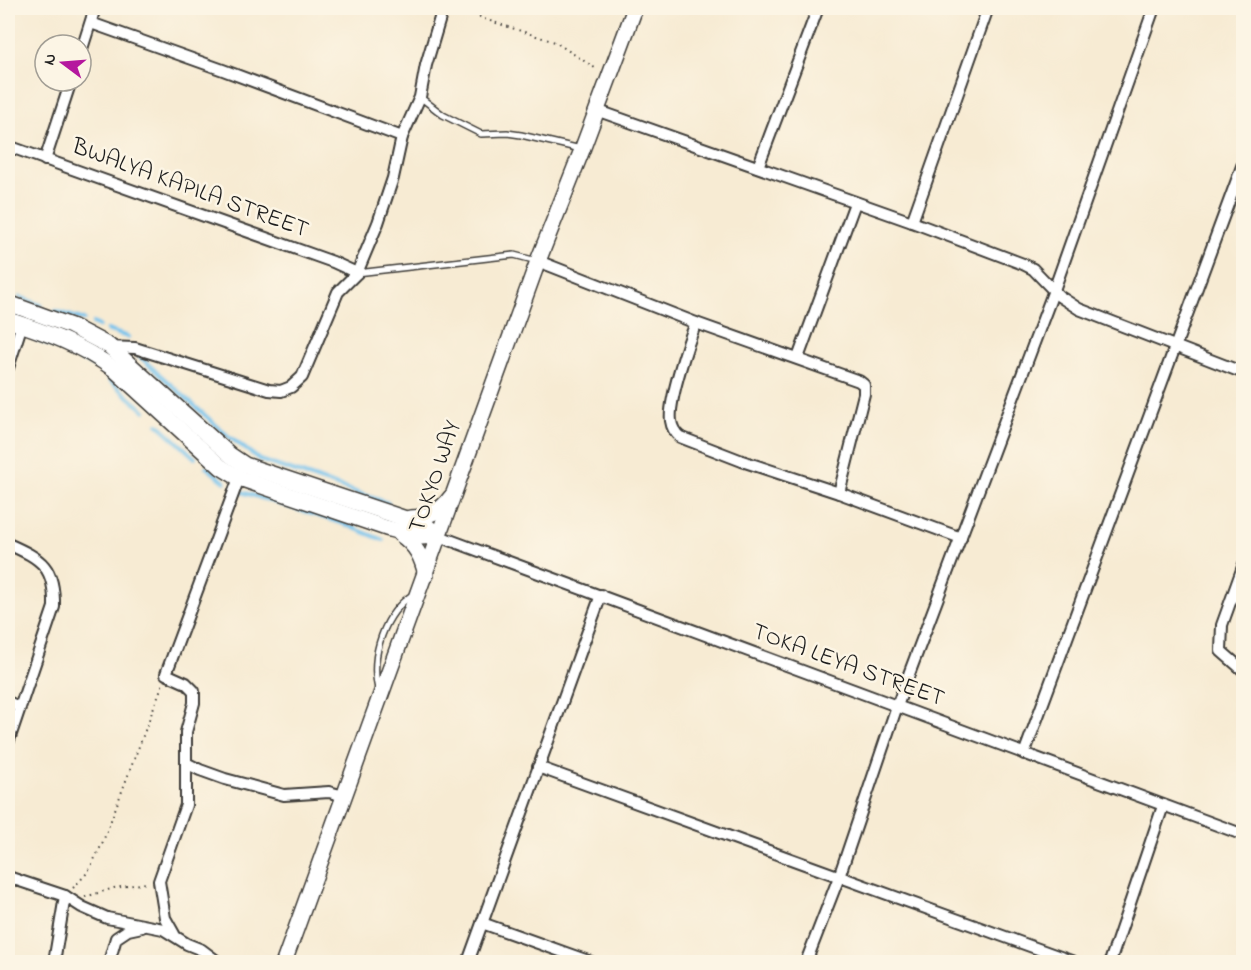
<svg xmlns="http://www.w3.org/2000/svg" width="1251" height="970" viewBox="0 0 1251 970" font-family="'Indie Flower',sans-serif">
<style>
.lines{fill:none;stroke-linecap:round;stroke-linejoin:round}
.stream{stroke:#72c2ed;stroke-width:4}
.lane-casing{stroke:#3d3b37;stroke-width:8}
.street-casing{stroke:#3d3b37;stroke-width:14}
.secondary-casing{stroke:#3d3b37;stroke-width:18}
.path{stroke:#3d3b37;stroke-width:2;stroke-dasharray:1.5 4.5;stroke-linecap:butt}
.lane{stroke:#fff;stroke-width:5}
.street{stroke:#fff;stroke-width:10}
.secondary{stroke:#fff;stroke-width:15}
.labels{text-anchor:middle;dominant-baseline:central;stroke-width:5;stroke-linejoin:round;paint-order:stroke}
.street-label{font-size:24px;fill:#1c1c1c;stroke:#fcf5e5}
</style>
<rect width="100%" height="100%" fill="#fcf5e5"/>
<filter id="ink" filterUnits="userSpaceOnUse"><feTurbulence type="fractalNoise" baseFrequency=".0167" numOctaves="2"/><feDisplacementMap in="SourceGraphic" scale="12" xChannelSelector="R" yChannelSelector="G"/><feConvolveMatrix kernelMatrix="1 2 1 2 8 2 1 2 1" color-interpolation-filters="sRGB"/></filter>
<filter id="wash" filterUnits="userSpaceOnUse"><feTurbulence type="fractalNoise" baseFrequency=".008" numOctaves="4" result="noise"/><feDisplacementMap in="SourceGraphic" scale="24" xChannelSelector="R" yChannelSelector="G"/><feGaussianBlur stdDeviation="1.35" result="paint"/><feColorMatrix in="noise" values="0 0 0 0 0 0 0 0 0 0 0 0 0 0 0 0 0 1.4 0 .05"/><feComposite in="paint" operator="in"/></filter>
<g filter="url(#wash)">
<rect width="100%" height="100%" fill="#f7ebd3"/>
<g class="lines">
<g class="stream">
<polyline points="8,293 10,293"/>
<polyline points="20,297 41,305"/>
<polyline points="56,311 84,320"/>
<polyline points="93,323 99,326"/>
<polyline points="107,330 128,337"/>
<polyline points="29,336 64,351"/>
<polyline points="139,356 227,435 260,460 388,503"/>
<polyline points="76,357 96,367"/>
<polyline points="109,380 145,411"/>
<polyline points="158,424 195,458"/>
<polyline points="206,467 225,482"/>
<polyline points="242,492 341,523 383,540"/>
</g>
</g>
</g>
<g filter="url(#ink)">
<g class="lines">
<defs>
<g id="lane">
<polyline points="420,97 443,115 481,134 507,133 521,135 581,149"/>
<polyline points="357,273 514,255 537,261"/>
<path d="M 378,689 C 370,656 384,612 414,594"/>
</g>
<g id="street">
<polyline points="91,23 223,70 402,137"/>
<polyline points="81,52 95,8"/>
<polyline points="596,110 912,222 1023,264 1033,269 1059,296 1079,309 1244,373"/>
<polyline points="8,146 333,262 357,273"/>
<polyline points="45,160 71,81"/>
<polyline points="758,167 818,8"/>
<polyline points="912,222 988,8"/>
<polyline points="538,261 696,323 859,381 864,385 864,394 839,493"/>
<path d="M 696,323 C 688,342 668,402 671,421 C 672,428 675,433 680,437 L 742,461 L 839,493 L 961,538"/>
<polyline points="107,347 135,348 269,390 281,391 291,387 302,377 338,292 357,273 378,223 393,178 402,137 420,97 426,65 443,8"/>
<polyline points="798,358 855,203"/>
<polyline points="8,368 22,324"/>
<polyline points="439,536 1244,835"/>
<path d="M 8,544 C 42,559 55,567 54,607 L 8,743"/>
<polyline points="1244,564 1222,625 1221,651 1244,671"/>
<polyline points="8,702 19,707"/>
<polyline points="1024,754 1244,161"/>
<polyline points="186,763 200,770 225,779 284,795 329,792 344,796"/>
<polyline points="538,767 1074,962"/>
<polyline points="8,877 65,896 82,907 107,918 163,929 187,944 202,950 218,962"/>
<polyline points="482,923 591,962"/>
<polyline points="174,934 165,918 159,881 186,805 186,732 194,703 194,691 186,683 166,674 239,478"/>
<polyline points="54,962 65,896"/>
<polyline points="109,962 116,938 128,930 142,927"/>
<polyline points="468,962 601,595"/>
<polyline points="806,962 839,877 897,706 1054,290 1154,8"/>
<polyline points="1110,962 1163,806"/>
</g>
<g id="secondary">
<polyline points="8,303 71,326 109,346 230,455 245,465 427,526 439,536"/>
<path d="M 8,320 C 45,332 82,345 114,369 L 221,467 L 239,478 L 386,528 L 421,537 L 439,536"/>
<path d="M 410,518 C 427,518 441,511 451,497"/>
<path d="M 400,534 C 416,545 422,557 426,575"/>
<polyline points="284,962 538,261 582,150 635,8"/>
</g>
</defs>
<use href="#lane" class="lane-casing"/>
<use href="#street" class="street-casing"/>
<use href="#secondary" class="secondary-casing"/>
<g class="path">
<polyline points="463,8 484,19 555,42 598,70"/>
<polyline points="73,888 88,872 102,844 163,683"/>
<polyline points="85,897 114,888 147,883"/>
</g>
<use href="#lane" class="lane"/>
<use href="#street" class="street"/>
<use href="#secondary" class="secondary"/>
</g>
</g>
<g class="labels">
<g class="street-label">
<text transform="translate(190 189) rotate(20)">BWALYA KAPILA STREET</text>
<text transform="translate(436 477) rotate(-71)">TOKYO WAY</text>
<text transform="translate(848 666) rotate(20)">TOKA LEYA STREET</text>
</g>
</g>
<rect width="1251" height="970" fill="none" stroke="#fcf5e5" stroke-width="30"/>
<g transform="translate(63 63) rotate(286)"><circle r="28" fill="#fcf5e5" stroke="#a29e95" stroke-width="1.5"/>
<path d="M0-4.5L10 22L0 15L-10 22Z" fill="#b5179e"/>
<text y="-9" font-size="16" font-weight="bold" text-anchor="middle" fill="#1c1c1c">N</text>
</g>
</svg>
